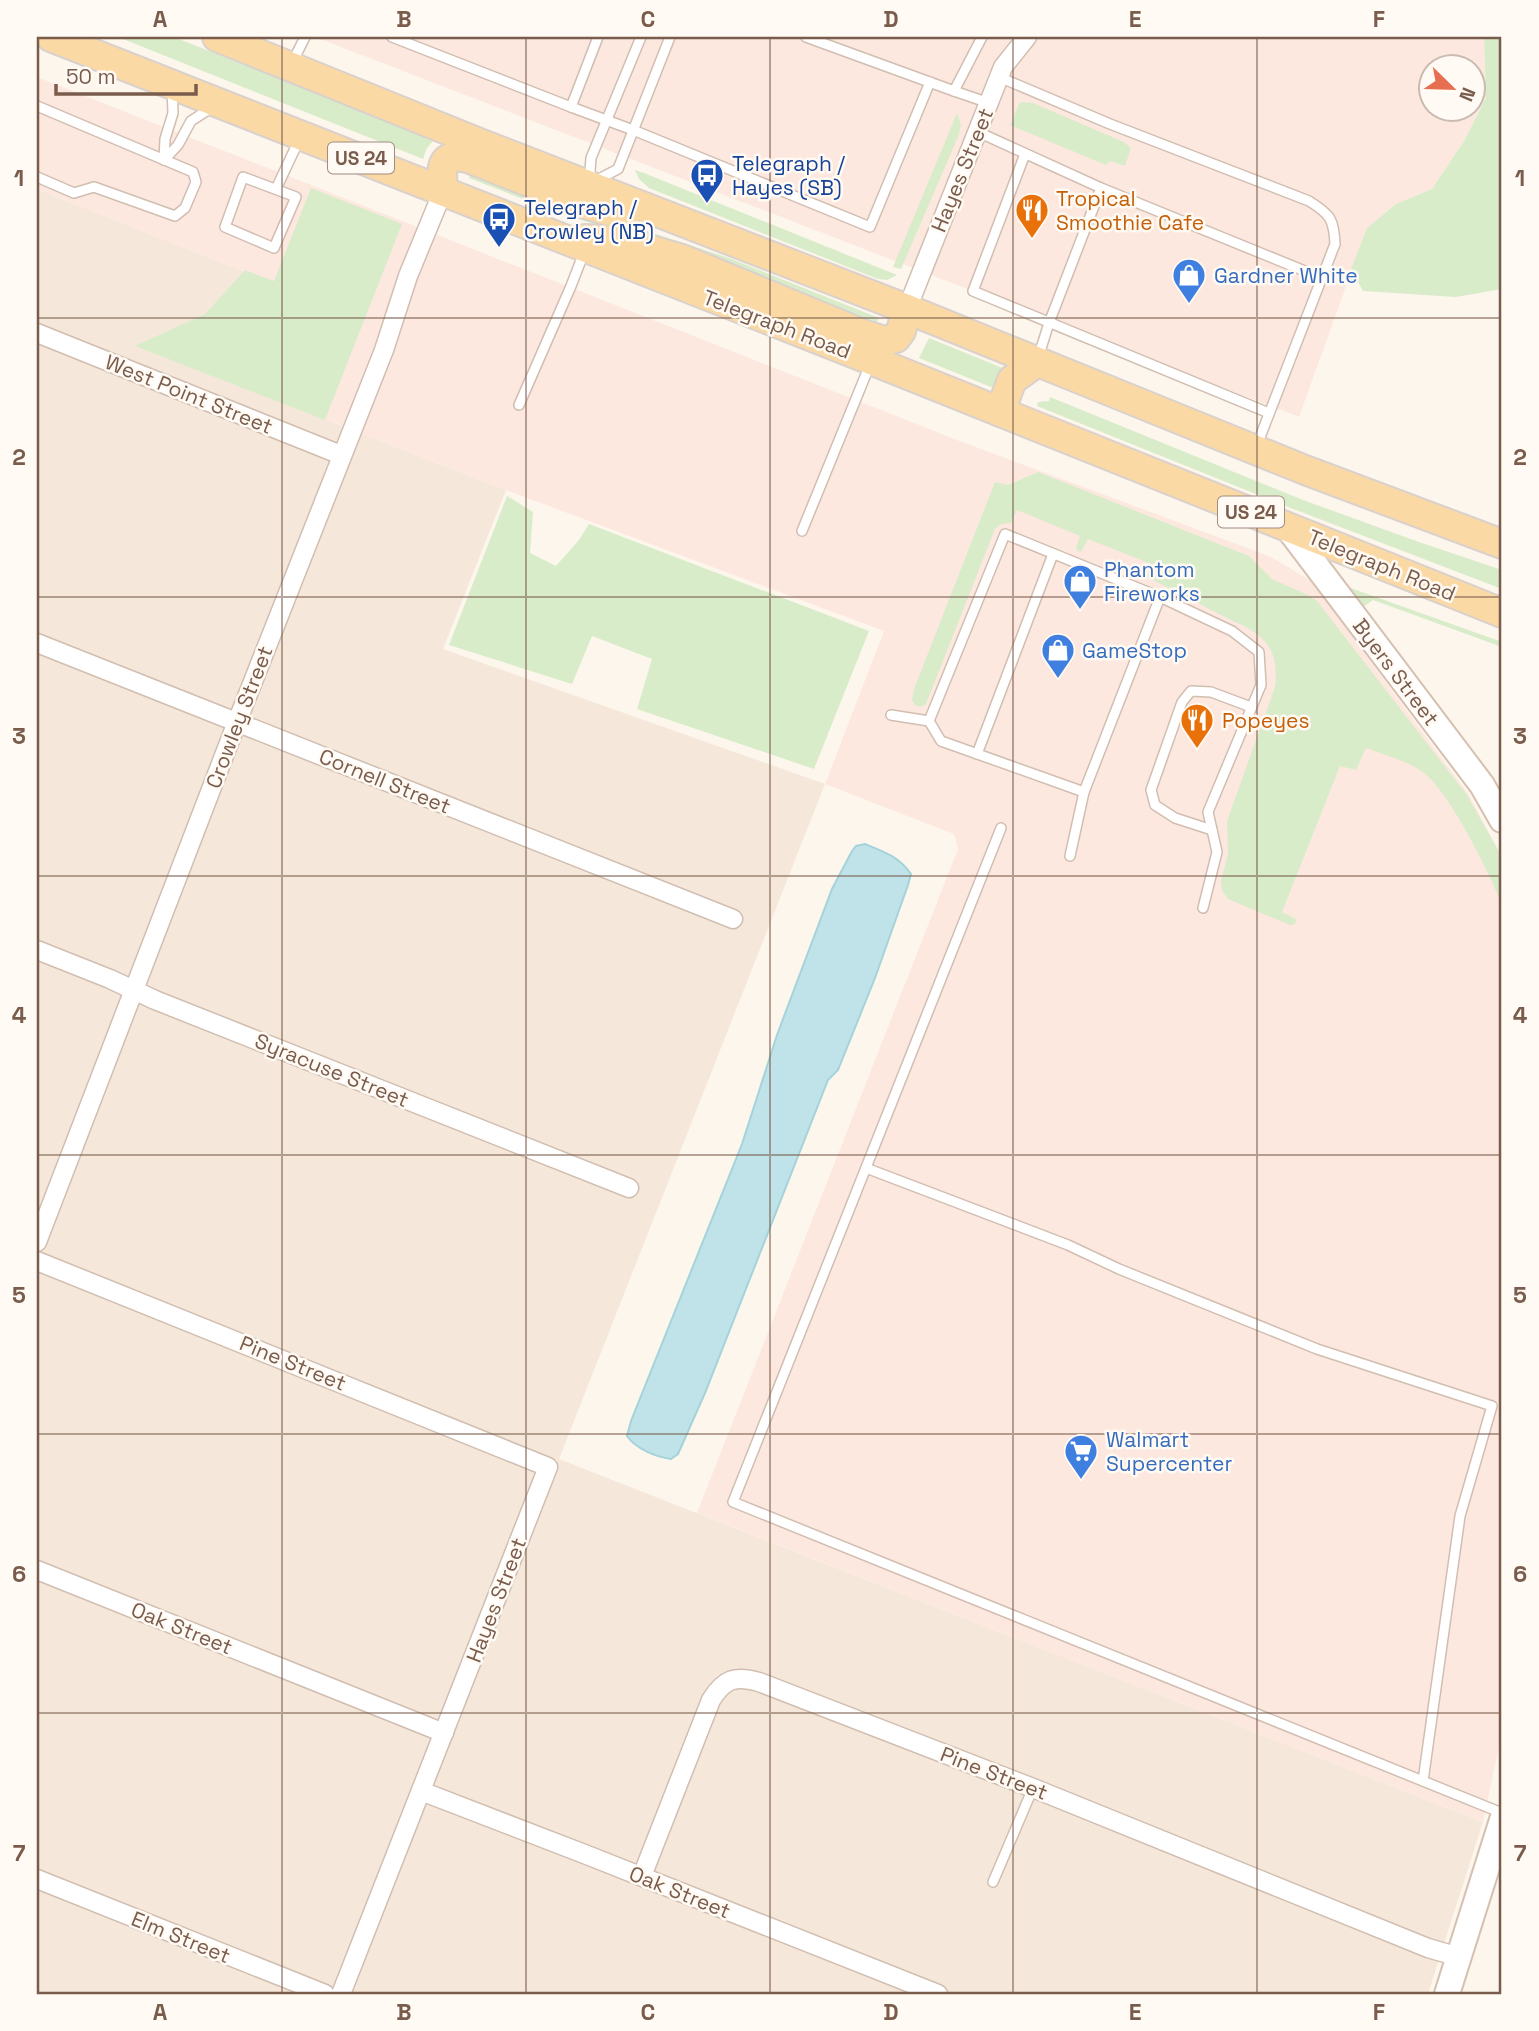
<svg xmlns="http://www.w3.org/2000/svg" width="1539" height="2031" viewBox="0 0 1539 2031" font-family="'Space Grotesk',sans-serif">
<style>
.residential{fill:#f5e8da}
.commercial{fill:#fde8e0;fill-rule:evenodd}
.green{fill:#d8ecc9}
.water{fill:#bfe3e8;stroke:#a5d3da;stroke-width:2}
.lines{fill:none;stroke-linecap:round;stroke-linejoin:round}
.lane-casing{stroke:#d1beb0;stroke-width:12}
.street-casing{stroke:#d1beb0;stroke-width:21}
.secondary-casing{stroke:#d6c0b0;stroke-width:28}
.primary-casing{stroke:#dad1cd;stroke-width:32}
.lane{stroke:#fff;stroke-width:9}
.street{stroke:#fff;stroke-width:18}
.secondary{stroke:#fff;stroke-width:24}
.primary{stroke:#fbd9a5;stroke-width:28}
.grid{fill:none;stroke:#7a5c4d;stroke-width:2;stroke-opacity:0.55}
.labels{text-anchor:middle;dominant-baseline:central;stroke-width:5;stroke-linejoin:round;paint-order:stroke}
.shield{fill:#fffaf3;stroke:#a28b7f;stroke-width:2}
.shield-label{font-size:19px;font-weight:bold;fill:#7a5c4d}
.transit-label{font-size:21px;fill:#164399;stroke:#fffaf3;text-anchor:start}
.street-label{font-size:21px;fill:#7a5c4d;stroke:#fffaf3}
.food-label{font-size:21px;fill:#c56008;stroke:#fffaf3;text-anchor:start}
.shop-label{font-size:21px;fill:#366cbe;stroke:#fffaf3;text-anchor:start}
.neatline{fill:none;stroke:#7a5c4d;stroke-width:2.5}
.grid-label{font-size:23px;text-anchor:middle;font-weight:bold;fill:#7a5c4d}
</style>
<rect width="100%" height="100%" fill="#fdf6ec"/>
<polygon class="residential" points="37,189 358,317 319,417 506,490 443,649 825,784 559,1459 1483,1822 1428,1994 37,1994"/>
<g class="commercial">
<path d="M 315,37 L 1484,37 L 1486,98 L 1464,141 L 1432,189 L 1396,204 L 1367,228 L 1299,417 ZM 1430,66 L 1472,66 L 1472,108 L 1430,108 Z"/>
<polygon points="37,77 957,440 1269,556 1310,580 1469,795 1502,857 1502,1732 1483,1822 697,1513 958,849 954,834 825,784 884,631 506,490 319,417 358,317 37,189"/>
</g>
<g class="green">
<polygon points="118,37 174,37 434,140 427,148 423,159"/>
<polygon points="1484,37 1502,37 1502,289 1456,297 1363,291 1351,269 1367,228 1396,204 1432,189 1464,141 1486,98"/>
<polygon points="1020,102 1033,103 1124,142 1131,148 1125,166 1110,161 1106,165 1010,125"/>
<polygon points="957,113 961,125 958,137 901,269 893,267"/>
<polygon points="635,170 644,173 897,275 887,280 878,279 649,188 639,179"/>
<polygon points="467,172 729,258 879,318 877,322 883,327 688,255 551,210 469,178 470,174"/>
<polygon points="311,188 402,224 325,420 135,346 205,314 245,270 274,281"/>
<polygon points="929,338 1005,369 996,389 919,358"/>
<polygon points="1050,397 1303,500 1419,542 1502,570 1502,589 1283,505 1037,406 1038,402 1049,401"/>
<path d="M 1038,472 L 1249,556 L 1272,579 L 1308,595 L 1317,601 L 1467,795 L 1502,857 L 1502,905 C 1490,874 1448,788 1421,771 C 1407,761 1382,754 1366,748 L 1356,770 L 1340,766 L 1282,912 L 1296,919 L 1295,924 L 1290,925 L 1228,899 L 1222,890 L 1221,881 L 1228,854 L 1227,821 L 1275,687 C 1277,673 1276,656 1267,644 C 1257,630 1236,623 1221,615 C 1196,602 1172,590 1147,577 L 1151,564 L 1088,539 L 1081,552 L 1078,551 L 1076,548 L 1080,536 L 1017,510 L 1011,523 L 1001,524 L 995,529 L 926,704 L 921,707 L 915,705 L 912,700 L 914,689 L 995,482 L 1008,485 Z"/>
<polygon points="507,496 533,512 530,553 556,566 579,540 589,524 869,631 814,769 637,709 652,659 592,636 572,684 449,645"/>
<polygon points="1345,586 1502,642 1502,647 1373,600 1360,609"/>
</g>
<path class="water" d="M 865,844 C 885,852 899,857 911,874 L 908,885 L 875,978 L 838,1070 L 828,1080 L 705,1393 L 678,1454 L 671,1459 C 656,1457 636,1449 627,1436 L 631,1421 L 742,1144 L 777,1035 L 832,889 L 852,851 L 856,846 Z"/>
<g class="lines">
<defs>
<g id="lane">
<polyline points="392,37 571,107 598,37"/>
<polyline points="641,37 591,158 589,184 618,169 670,37"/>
<polyline points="806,37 954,91"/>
<polyline points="982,37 954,91 989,103"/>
<polyline points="292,63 305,37"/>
<path d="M 999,77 L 1110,124 L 1309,201 C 1330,214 1334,219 1335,244 L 1257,445"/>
<polyline points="37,106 193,172 196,182 185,208 175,216 94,187 74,193 37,177"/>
<polyline points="571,107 633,130 870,227 930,82"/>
<polyline points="978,132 1101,188 1049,323 1038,358"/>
<polyline points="1025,154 973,291 1269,413"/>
<polyline points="164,160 178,145 191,121 214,106"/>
<polyline points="164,160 165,139 173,113 172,89"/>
<polygon points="243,177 296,197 274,248 225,227"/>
<polyline points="1101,188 1322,278"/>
<polyline points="276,189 299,140"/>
<polyline points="519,405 571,286 585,250"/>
<polyline points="802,531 871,362"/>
<polyline points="891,715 929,721 1005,534 1160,597"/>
<polyline points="929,721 941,741 1084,792"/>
<polyline points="977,754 1053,554"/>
<polyline points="1001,828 733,1502 1502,1813"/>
<polyline points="1212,830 1175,818 1155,805 1151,790 1182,702 1191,691 1211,692 1251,707"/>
<polyline points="1070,856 1084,792 1160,597 1232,631 1259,652 1261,685 1208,812 1217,852 1203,908"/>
<polyline points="866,1168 1068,1245 1119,1269 1317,1349 1492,1406 1460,1516 1423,1781"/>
<polyline points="993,1882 1033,1788"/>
</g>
<g id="street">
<polyline points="907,309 1003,67 1027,37"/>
<polyline points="37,333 341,455"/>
<polyline points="37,643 733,919"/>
<polyline points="37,950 110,979 155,1000 629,1188"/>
<polyline points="37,1242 237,722 384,350 408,276 443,191"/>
<polyline points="37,1261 548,1467 341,1994"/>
<polyline points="37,1570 444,1733"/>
<polyline points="421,1791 587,1855 938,1994"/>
<path d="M 642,1876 L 711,1700 C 724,1679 735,1675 759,1682 L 1033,1788 L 1428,1948 L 1459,1957"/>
<polyline points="37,1879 325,1994"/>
</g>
<g id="secondary">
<polyline points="1287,527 1482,785 1502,820"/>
<polyline points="1447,1994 1502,1820"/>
</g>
<g id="primary">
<polyline points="51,37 871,360 1502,613"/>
<polyline points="217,37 482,144 907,309 1305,470 1502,544"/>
<path d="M 443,191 C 441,168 440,152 468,158 L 582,203 L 625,216"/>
<polyline points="585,239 620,241 682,259 865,335 885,341 896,338 901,331 907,309"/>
<polyline points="1000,412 1012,380 1037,362"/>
</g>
</defs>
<use href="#lane" class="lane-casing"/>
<use href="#street" class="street-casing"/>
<use href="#secondary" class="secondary-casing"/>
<use href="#primary" class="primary-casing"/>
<use href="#lane" class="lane"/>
<use href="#street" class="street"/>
<use href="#secondary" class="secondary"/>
<use href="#primary" class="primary"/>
</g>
<path class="grid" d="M 282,37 L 282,1994M 526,37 L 526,1994M 770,37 L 770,1994M 1013,37 L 1013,1994M 1257,37 L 1257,1994M 37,318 L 1502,318M 37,597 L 1502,597M 37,876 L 1502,876M 37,1155 L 1502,1155M 37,1434 L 1502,1434M 37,1713 L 1502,1713"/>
<defs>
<symbol id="bus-pin" viewBox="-11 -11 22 30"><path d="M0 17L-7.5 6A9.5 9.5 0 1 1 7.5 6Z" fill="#1a4fb4" stroke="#fffaf3"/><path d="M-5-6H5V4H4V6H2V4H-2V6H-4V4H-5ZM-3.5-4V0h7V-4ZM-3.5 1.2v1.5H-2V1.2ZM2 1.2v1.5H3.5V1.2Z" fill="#fff"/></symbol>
<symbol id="restaurant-pin" viewBox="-11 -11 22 30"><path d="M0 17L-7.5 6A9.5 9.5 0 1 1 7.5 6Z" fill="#e8710a" stroke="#fffaf3"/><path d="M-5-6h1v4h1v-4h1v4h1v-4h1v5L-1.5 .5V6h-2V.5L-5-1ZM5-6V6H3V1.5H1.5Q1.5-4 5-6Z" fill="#fff"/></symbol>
<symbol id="shop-pin" viewBox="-11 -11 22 30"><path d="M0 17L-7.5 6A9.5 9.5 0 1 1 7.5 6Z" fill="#3f7fe0" stroke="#fffaf3"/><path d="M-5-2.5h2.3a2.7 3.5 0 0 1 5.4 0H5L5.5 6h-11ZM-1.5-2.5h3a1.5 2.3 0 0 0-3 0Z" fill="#fff"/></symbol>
<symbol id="supermarket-pin" viewBox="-11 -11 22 30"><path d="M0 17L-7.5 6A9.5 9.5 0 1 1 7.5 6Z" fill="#3f7fe0" stroke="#fffaf3"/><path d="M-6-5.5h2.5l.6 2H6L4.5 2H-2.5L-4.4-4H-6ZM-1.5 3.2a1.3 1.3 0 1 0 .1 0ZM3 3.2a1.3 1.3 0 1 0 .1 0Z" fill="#fff"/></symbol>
</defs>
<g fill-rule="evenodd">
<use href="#bus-pin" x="688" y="156" width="38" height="52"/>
<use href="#restaurant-pin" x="1013" y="191" width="38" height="52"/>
<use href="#bus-pin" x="480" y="200" width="38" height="52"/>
<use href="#shop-pin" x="1170" y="256" width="38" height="52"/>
<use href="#shop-pin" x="1061" y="562" width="38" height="52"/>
<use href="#shop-pin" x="1039" y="631" width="38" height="52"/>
<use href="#restaurant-pin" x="1178" y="701" width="38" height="52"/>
<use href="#supermarket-pin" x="1062" y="1432" width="38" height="52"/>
</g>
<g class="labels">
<g class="shield">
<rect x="328" y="142.5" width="66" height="31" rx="5"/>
<rect x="1218" y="496.5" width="66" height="31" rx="5"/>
</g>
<g class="shield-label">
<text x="361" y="158">US 24</text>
<text x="1251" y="512">US 24</text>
</g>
<g class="transit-label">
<text x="732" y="163">Telegraph /<tspan x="732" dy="24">Hayes (SB)</tspan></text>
<text x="524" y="207">Telegraph /<tspan x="524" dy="24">Crowley (NB)</tspan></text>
</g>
<g class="street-label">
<text transform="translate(962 170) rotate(-68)">Hayes Street</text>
<text transform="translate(777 324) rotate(21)">Telegraph Road</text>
<text transform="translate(189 394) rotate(22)">West Point Street</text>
<text transform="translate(1382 565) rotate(22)">Telegraph Road</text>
<text transform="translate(1396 672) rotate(53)">Byers Street</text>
<text transform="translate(239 717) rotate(-69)">Crowley Street</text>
<text transform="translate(385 781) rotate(22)">Cornell Street</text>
<text transform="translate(332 1070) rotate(22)">Syracuse Street</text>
<text transform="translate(293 1363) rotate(22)">Pine Street</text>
<text transform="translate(496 1600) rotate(-69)">Hayes Street</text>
<text transform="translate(182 1628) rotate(22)">Oak Street</text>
<text transform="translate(994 1773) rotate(21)">Pine Street</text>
<text transform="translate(680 1892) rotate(22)">Oak Street</text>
<text transform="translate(181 1937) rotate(22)">Elm Street</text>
</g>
<g class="food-label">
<text x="1056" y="198">Tropical<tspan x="1056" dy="24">Smoothie Cafe</tspan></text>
<text x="1222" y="720">Popeyes</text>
</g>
<g class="shop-label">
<text x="1214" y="275">Gardner White</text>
<text x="1104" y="569">Phantom<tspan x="1104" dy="24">Fireworks</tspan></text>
<text x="1082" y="650">GameStop</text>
<text x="1106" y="1439">Walmart<tspan x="1106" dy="24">Supercenter</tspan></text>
</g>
</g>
<rect width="1539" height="2031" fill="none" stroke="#fffaf3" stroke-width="77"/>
<g transform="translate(1452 88) rotate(113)"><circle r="33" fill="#fffaf3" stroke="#cabbb1" stroke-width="2"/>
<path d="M0-5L12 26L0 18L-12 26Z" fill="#e76f51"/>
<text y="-10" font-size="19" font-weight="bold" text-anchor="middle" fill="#7a5c4d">N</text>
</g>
<path d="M56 84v10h140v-10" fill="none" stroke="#7a5c4d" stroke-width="3.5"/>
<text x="66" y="84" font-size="21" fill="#7a5c4d" stroke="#fffaf3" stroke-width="5" paint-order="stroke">50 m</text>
<rect x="38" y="38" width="1462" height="1955" class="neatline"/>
<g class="grid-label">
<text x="160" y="27">A</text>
<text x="404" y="27">B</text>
<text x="648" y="27">C</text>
<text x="891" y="27">D</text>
<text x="1135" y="27">E</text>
<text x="1379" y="27">F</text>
<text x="19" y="186">1</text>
<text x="1520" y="186">1</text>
<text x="19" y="465">2</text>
<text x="1520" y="465">2</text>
<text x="19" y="744">3</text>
<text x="1520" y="744">3</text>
<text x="19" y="1023">4</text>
<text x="1520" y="1023">4</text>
<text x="19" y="1303">5</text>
<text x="1520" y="1303">5</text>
<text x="19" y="1582">6</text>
<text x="1520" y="1582">6</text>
<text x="19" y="1861">7</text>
<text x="1520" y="1861">7</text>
<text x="160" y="2020">A</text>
<text x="404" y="2020">B</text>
<text x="648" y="2020">C</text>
<text x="891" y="2020">D</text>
<text x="1135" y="2020">E</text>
<text x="1379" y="2020">F</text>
</g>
</svg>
